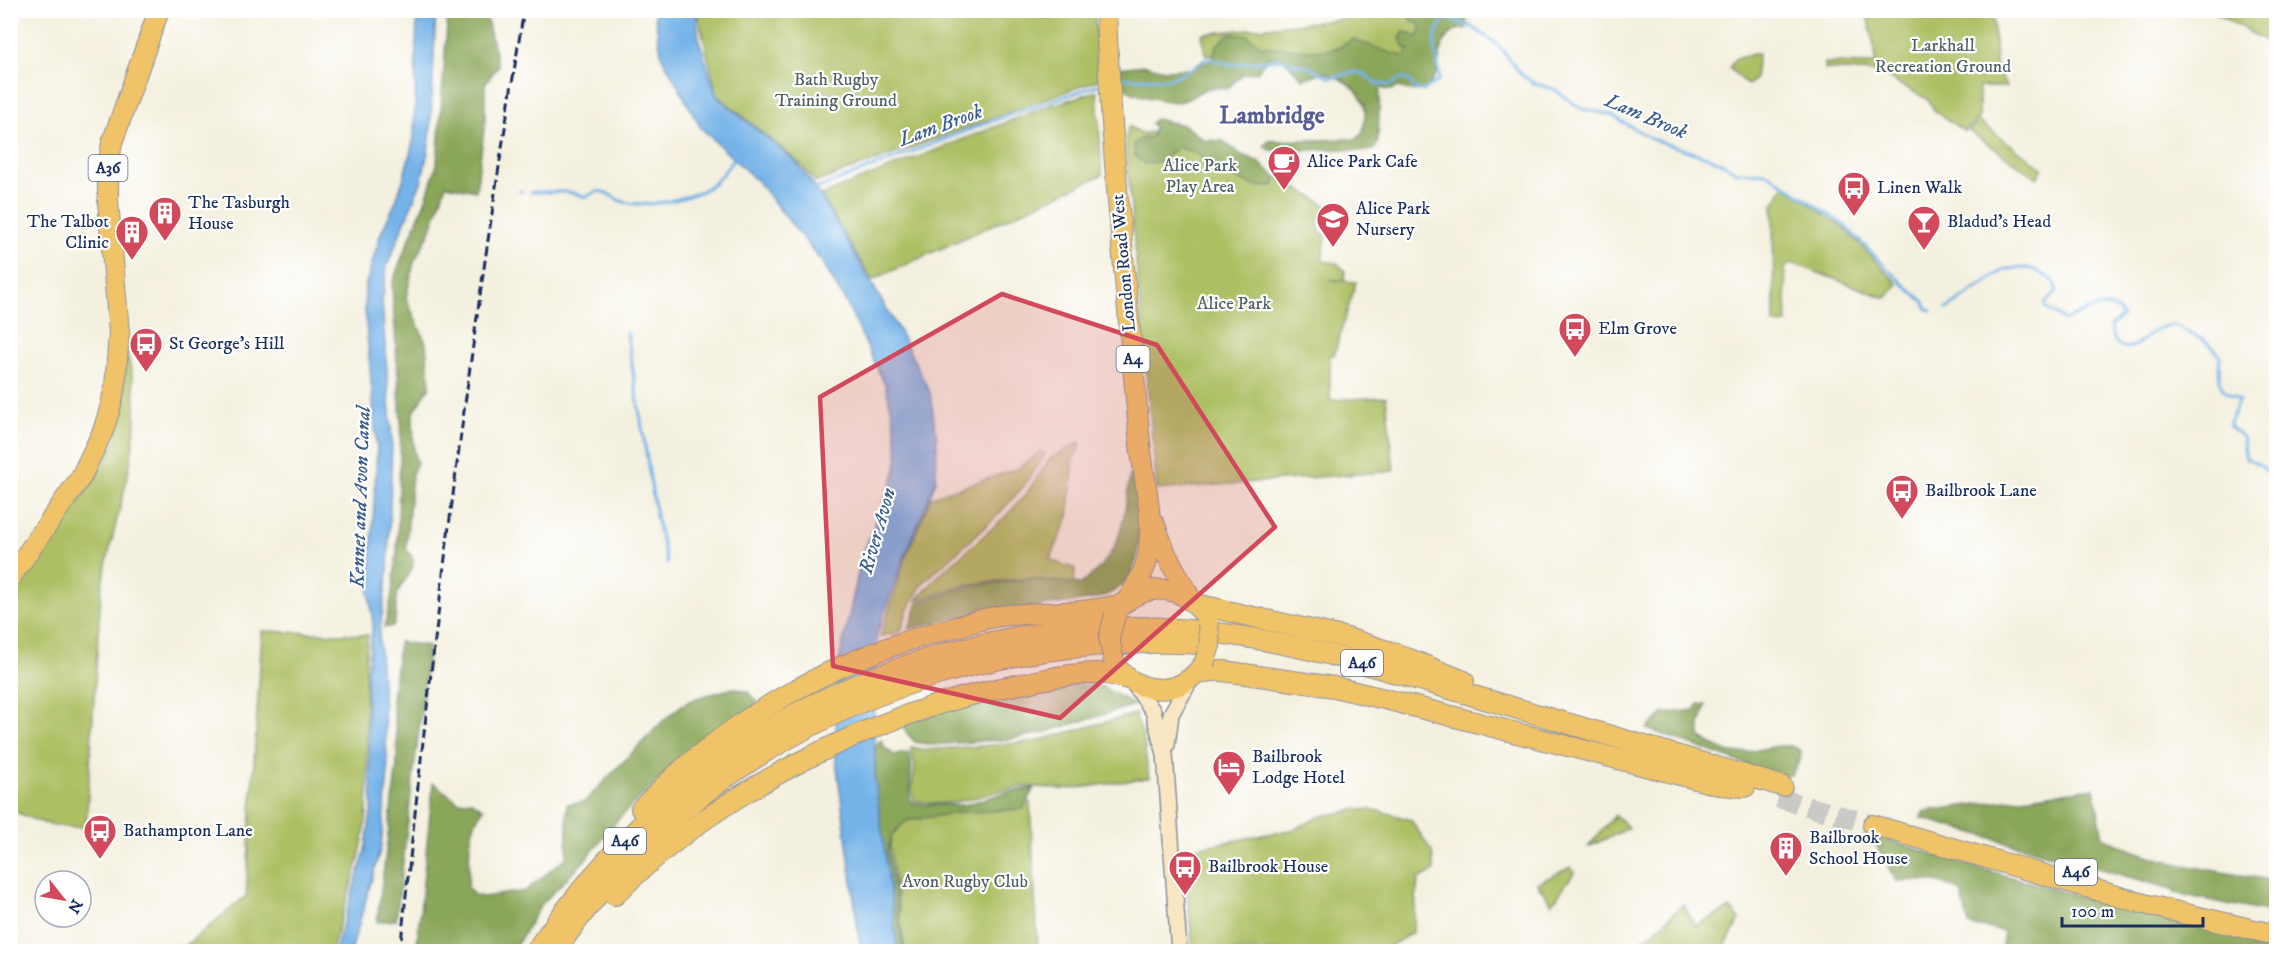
<svg xmlns="http://www.w3.org/2000/svg" width="2287" height="962" viewBox="0 0 2287 962" font-family="'IM FELL DW Pica',serif">
<style>
.green{fill:#adbf63;stroke:#647760;stroke-width:1.5}
.forest{fill:#8aa659;stroke:#526a5c;stroke-width:1.5}
.water{fill:#75b3e8;stroke:#4871a3;stroke-width:1.5}
.lines{fill:none;stroke-linecap:round;stroke-linejoin:round}
.stream{stroke:#75b3e8;stroke-width:3}
.highway-tunnel{stroke:#c9c9c5;stroke-width:20;stroke-dasharray:20 10;stroke-linecap:butt}
.secondary-casing{stroke:#88909e;stroke-width:18}
.highway-casing{stroke:#88909e;stroke-width:22}
.secondary{stroke:#f9e7c3;stroke-width:15}
.highway{stroke:#f1c369;stroke-width:20}
.rail{stroke:#1b2f5e;stroke-width:3;stroke-dasharray:9 4.5;stroke-linecap:butt}
.highway-bridge-casing{stroke:#88909e;stroke-width:22;stroke-linecap:butt}
.highway-bridge{stroke:#f1c369;stroke-width:20}
.marked{fill:#d1495b;fill-opacity:0.2;stroke:#d1495b;stroke-width:4.5;stroke-linejoin:round}
.labels{text-anchor:middle;dominant-baseline:central;stroke-width:4.5;stroke-linejoin:round;paint-order:stroke}
.shield{fill:#fff;stroke:#5f6d8e;stroke-width:1.5}
.shield-label{font-size:16px;font-weight:bold;fill:#1b2f5e}
.park-label{font-size:18px;fill:#4e6160;stroke:#fff}
.poi-label{font-size:18px;fill:#1b2f5e;stroke:#fff;text-anchor:start}
.street-label{font-size:18px;fill:#1b2f5e;stroke:#fff}
.water-label{font-size:20px;font-style:italic;fill:#3a5d8e;stroke:#fff}
.district-label{font-size:24px;font-weight:bold;fill:#5a5d93;stroke:#fff}
</style>
<rect width="100%" height="100%" fill="#fff"/>
<filter id="ink" filterUnits="userSpaceOnUse"><feTurbulence type="fractalNoise" baseFrequency=".0167" numOctaves="2"/><feDisplacementMap in="SourceGraphic" scale="12" xChannelSelector="R" yChannelSelector="G"/><feConvolveMatrix kernelMatrix="1 2 1 2 8 2 1 2 1" color-interpolation-filters="sRGB"/></filter>
<filter id="wash" filterUnits="userSpaceOnUse"><feTurbulence type="fractalNoise" baseFrequency=".008" numOctaves="4" result="noise"/><feDisplacementMap in="SourceGraphic" scale="24" xChannelSelector="R" yChannelSelector="G"/><feGaussianBlur stdDeviation="1.35" result="paint"/><feColorMatrix in="noise" values="0 0 0 0 0 0 0 0 0 0 0 0 0 0 0 0 0 1.4 0 .05"/><feComposite in="paint" operator="in"/></filter>
<g filter="url(#wash)">
<rect width="100%" height="100%" fill="#f4f0df"/>
<g class="green">
<polygon points="697,11 1095,11 1098,80 816,182 797,161 717,95"/>
<polygon points="1371,11 1418,11 1431,21 1421,72 1283,49 1205,55 1202,34 1372,16"/>
<polygon points="1866,11 1993,11 1996,65 2007,87 1979,87 1979,117 1965,132 1935,111 1927,99 1877,72 1825,69 1825,63 1875,64 1875,50"/>
<polygon points="2212,11 2276,11 2276,47"/>
<polygon points="1758,53 1755,79 1748,85 1729,68 1735,59"/>
<polygon points="1097,91 1102,175 872,280 821,195 1043,108"/>
<polygon points="1978,121 2043,168 2037,178 1969,131"/>
<polygon points="1130,127 1141,133 1159,132 1279,178 1328,206 1317,222 1320,231 1326,236 1322,261 1337,263 1345,271 1344,280 1329,280 1356,282 1334,355 1330,355 1330,400 1386,397 1394,471 1157,490 1125,141 1128,128"/>
<polygon points="1784,185 1845,229 1898,284 1886,298 1792,263 1785,268 1787,323 1774,324 1773,205"/>
<path d="M 125,348 C 154,429 114,510 101,591 L 86,827 C 60,829 34,822 11,809 L 11,595 L 93,482 L 116,440 L 124,404 Z"/>
<polygon points="1080,442 1080,448 1074,457 1068,519 1050,560 1076,569 1073,585 1030,578 968,584 917,600 939,575 1006,516 1026,494 1050,459"/>
<polygon points="1040,452 1045,454 1023,487 997,516 923,583 907,611 901,632 880,637 905,559 931,497 1017,469"/>
<path d="M 262,631 L 368,635 C 360,693 371,751 367,809 C 364,858 343,904 332,951 L 184,951 L 185,946 L 246,896 Z"/>
<path d="M 1135,714 L 1143,736 L 1149,778 C 1121,781 1093,787 1065,789 C 1052,789 1037,786 1024,787 C 985,790 954,812 914,800 C 908,782 917,777 914,762 C 913,756 911,754 911,747 L 926,750 L 1033,742 Z"/>
<polygon points="1030,802 1038,951 905,951 886,822"/>
<polygon points="1358,809 1380,811 1411,820 1432,852 1434,871 1418,879 1413,932 1382,951 1193,951 1183,850 1295,829 1319,817"/>
<polygon points="1615,815 1629,828 1588,847"/>
<polygon points="1571,867 1574,873 1552,904 1537,883"/>
<polygon points="1683,904 1695,926 1730,908 1740,919 1722,951 1624,951 1653,933"/>
</g>
<g class="forest">
<path d="M 448,11 L 485,11 L 498,66 L 485,84 L 485,122 L 476,191 L 446,185 L 430,232 L 414,262 L 406,298 L 426,343 L 430,386 L 413,414 L 414,451 L 417,463 L 412,474 L 406,549 C 410,554 414,558 413,565 C 412,574 402,582 399,590 C 393,602 399,614 393,626 L 384,628 L 391,600 L 397,553 L 401,422 L 392,286 L 398,267 L 426,199 L 437,164 Z"/>
<path d="M 1403,11 L 1466,11 L 1467,28 C 1438,30 1442,55 1436,74 C 1434,80 1429,85 1425,90 L 1411,91 L 1399,87 L 1389,90 L 1380,88 L 1378,141 L 1375,149 C 1362,154 1350,149 1337,149 C 1314,149 1291,152 1269,150 L 1264,146 L 1269,141 L 1355,139 L 1363,133 C 1363,125 1366,116 1365,109 C 1362,89 1341,78 1324,72 L 1303,79 L 1283,59 L 1268,57 L 1257,72 L 1243,74 L 1227,89 C 1200,84 1203,94 1183,101 C 1174,104 1135,96 1128,90 C 1121,84 1120,76 1119,68 L 1145,65 L 1164,70 L 1189,69 L 1211,60 L 1217,45 L 1229,34 L 1247,35 L 1261,46 L 1319,51 L 1338,48 L 1353,39 C 1369,45 1388,54 1404,56 L 1409,50 L 1404,47 L 1400,38 L 1404,32 L 1418,37 L 1421,29 L 1420,24 L 1414,22 Z"/>
<path d="M 1155,119 L 1184,125 L 1204,140 L 1223,141 L 1240,154 L 1257,161 L 1275,176 L 1275,185 C 1246,196 1209,154 1178,147 L 1161,161 L 1145,164 L 1135,156 L 1134,144 L 1142,138 L 1152,137 L 1154,127 L 1151,123 Z"/>
<polygon points="11,311 18,315 11,350"/>
<path d="M 1134,474 C 1138,524 1156,588 1089,600 L 970,615 L 909,629 L 918,602 L 969,586 L 1032,579 L 1081,584 C 1123,553 1123,523 1130,475 Z"/>
<polygon points="399,642 429,646 396,920 377,922 397,765 397,740 392,700"/>
<path d="M 1078,685 L 1101,686 L 1135,705 L 1043,733 L 1011,739 L 931,745 L 915,742 L 905,731 L 904,724 C 954,705 1024,689 1078,685 Z"/>
<path d="M 734,688 L 748,692 L 759,703 L 662,777 L 621,816 L 584,861 L 541,905 L 513,951 L 416,952 L 433,783 L 459,802 L 470,800 L 484,809 C 466,827 470,864 468,888 L 474,895 L 483,897 L 525,891 L 567,857 L 567,804 L 584,802 L 664,720 L 682,705 L 699,697 Z"/>
<path d="M 1699,704 L 1706,705 L 1700,724 L 1700,737 C 1709,743 1722,752 1733,753 C 1752,755 1788,737 1801,751 L 1800,760 L 1791,775 L 1782,776 L 1762,770 L 1647,729 L 1662,714 L 1695,710 Z"/>
<path d="M 881,740 L 885,748 L 894,755 L 909,753 C 915,770 907,783 911,802 L 926,805 L 964,805 L 1005,793 L 1034,788 L 1023,809 L 955,813 L 906,821 L 892,835 L 888,851 L 904,951 L 893,951 L 865,755 Z"/>
<path d="M 2094,788 L 2103,837 C 2158,866 2216,870 2276,881 L 2276,914 L 2174,893 L 2175,890 L 1921,818 L 1923,812 L 1927,811 Z"/>
<path d="M 1870,834 C 2004,878 2139,913 2276,946 L 2276,951 L 2001,951 L 2004,931 L 1969,925 L 1961,892 C 1940,879 1921,880 1896,881 Z"/>
</g>
<g class="water">
<polygon points="417,11 436,11 430,139 426,161 421,182 387,266 382,303 392,441 388,570 379,638 388,772 381,847 351,951 335,951 365,851 372,807 366,679 373,624 369,592 377,450 365,311 365,287 381,233 396,201 403,180 414,138"/>
<polygon points="654,11 696,11 699,40 717,97 796,162 816,188 900,332 930,393 937,438 936,481 903,560 877,634 874,710 875,780 898,951 861,951 836,760 836,674 862,556 895,474 898,455 894,421 886,387 848,306 822,262 757,181 701,128 662,57"/>
</g>
<g class="lines">
<g class="stream">
<path d="M 1119,78 L 1170,79 L 1189,70 L 1207,58 L 1233,65 L 1279,59 L 1314,69 L 1330,78 L 1356,72 L 1364,74 L 1378,84 L 1390,85 L 1402,78 L 1410,81 L 1414,88 L 1423,91 L 1439,80 C 1441,53 1425,48 1444,18 L 1469,25 L 1484,35 L 1499,46 L 1521,74 L 1533,83 L 1554,89 L 1580,108 L 1611,115 L 1652,139 L 1716,160 L 1737,172 L 1767,173 L 1843,224 L 1901,282 L 1924,302 L 1927,309 L 1931,310"/>
<polyline points="813,190 984,124 1098,85"/>
<polyline points="520,191 522,191"/>
<path d="M 531,192 L 569,192 L 586,197 C 607,184 606,197 624,202 C 647,208 695,199 714,183 C 722,176 728,166 735,158"/>
<path d="M 1947,309 L 2005,269 L 2026,268 L 2035,270 L 2053,280 L 2057,291 L 2045,304 L 2046,308 L 2065,320 C 2081,314 2112,295 2122,316 L 2111,326 C 2112,339 2118,352 2134,346 C 2142,343 2148,334 2156,330 C 2176,320 2180,328 2195,336 C 2207,342 2212,344 2220,356 C 2219,365 2217,384 2225,391 C 2230,395 2235,396 2239,400 L 2230,422 L 2230,426 L 2242,437 L 2246,458 L 2262,466 L 2270,475 L 2276,475"/>
<polyline points="627,333 656,516 667,563"/>
</g>
</g>
</g>
<g filter="url(#ink)">
<g class="lines">
<polyline class="highway-tunnel" points="1778,798 1873,825"/>
<defs>
<g id="secondary">
<polyline points="1133,683 1153,711 1165,754 1179,952"/>
<polyline points="1167,745 1171,714 1191,679"/>
</g>
<g id="highway">
<path d="M 1106,10 C 1111,152 1127,292 1139,433 C 1142,473 1155,515 1148,555 C 1145,572 1136,586 1127,601"/>
<polyline points="1154,523 1166,554 1192,601"/>
<polyline points="10,578 81,477 103,431 109,412 115,387 119,333 108,201 108,167 112,143 159,10"/>
<path d="M 1126,601 C 1153,582 1183,587 1202,612"/>
<polyline points="1196,604 1347,638 1394,653 1464,681"/>
<path d="M 1120,671 C 1145,696 1181,695 1202,666"/>
<polyline points="1195,675 1210,671 1224,671 1334,687 1389,700 1719,785 1745,787"/>
<path d="M 641,809 C 726,720 836,656 956,627 C 970,623 985,618 1000,616 C 1027,613 1054,613 1081,611 C 1095,610 1108,607 1122,605"/>
<polyline points="1873,825 2148,905 2276,935"/>
<path d="M 615,895 C 716,792 879,710 1021,684 C 1046,679 1072,673 1097,673 C 1108,673 1118,677 1128,679"/>
<path d="M 535,952 C 569,903 606,857 650,817 C 777,699 956,628 1130,627 C 1206,627 1278,641 1351,660 L 1782,786"/>
<path d="M 555,952 C 676,773 878,663 1091,646 C 1128,643 1164,641 1200,644"/>
</g>
</defs>
<use href="#secondary" class="secondary-casing"/>
<use href="#highway" class="highway-casing"/>
<use href="#secondary" class="secondary"/>
<use href="#highway" class="highway"/>
<path class="rail" d="M 400,952 C 433,637 472,323 524,10"/>
<defs>
<g id="highway-bridge">
<polyline points="1114,661 1109,638 1115,615"/>
<polyline points="1204,664 1210,645 1208,623"/>
</g>
</defs>
<use href="#highway-bridge" class="highway-bridge-casing"/>
<use href="#highway-bridge" class="highway-bridge"/>
</g>
</g>
<path class="marked" d="M 1002,294 L 1157,345 L 1275,527 L 1060,718 L 833,666 L 820,397 Z"/>
<defs>
<symbol id="cafe-pin" viewBox="-11 -11 22 30"><path d="M0 17L-7.5 6A9.5 9.5 0 1 1 7.5 6Z" fill="#d1495b" stroke="#fff"/><path d="M-5.5-4.5H6V0H3Q3 3.5 0 3.5H-2.5Q-5.5 3.5-5.5 0ZM3-3.2v2h1.7v-2ZM-6 4.5H4V6H-6Z" fill="#fff"/></symbol>
<symbol id="bus-pin" viewBox="-11 -11 22 30"><path d="M0 17L-7.5 6A9.5 9.5 0 1 1 7.5 6Z" fill="#d1495b" stroke="#fff"/><path d="M-5-6H5V4H4V6H2V4H-2V6H-4V4H-5ZM-3.5-4V0h7V-4ZM-3.5 1.2v1.5H-2V1.2ZM2 1.2v1.5H3.5V1.2Z" fill="#fff"/></symbol>
<symbol id="building-pin" viewBox="-11 -11 22 30"><path d="M0 17L-7.5 6A9.5 9.5 0 1 1 7.5 6Z" fill="#d1495b" stroke="#fff"/><path d="M-4-6H4V6H1V3H-1V6H-4ZM-2.5-4.3h1.7v1.8h-1.7ZM.8-4.3h1.7v1.8H.8ZM-2.5-1h1.7V.8h-1.7ZM.8-1h1.7V.8H.8Z" fill="#fff"/></symbol>
<symbol id="school-pin" viewBox="-11 -11 22 30"><path d="M0 17L-7.5 6A9.5 9.5 0 1 1 7.5 6Z" fill="#d1495b" stroke="#fff"/><path d="M0-5L7-2L0 1L-7-2ZM-4 1L0 2.5L4 1V4Q0 6-4 4Z" fill="#fff"/></symbol>
<symbol id="bar-pin" viewBox="-11 -11 22 30"><path d="M0 17L-7.5 6A9.5 9.5 0 1 1 7.5 6Z" fill="#d1495b" stroke="#fff"/><path d="M-6-5H6L.8 .8V4.5H3.5V6h-7V4.5H-.8V.8Z" fill="#fff"/></symbol>
<symbol id="hotel-pin" viewBox="-11 -11 22 30"><path d="M0 17L-7.5 6A9.5 9.5 0 1 1 7.5 6Z" fill="#d1495b" stroke="#fff"/><path d="M-6-4.5h1.5V1H6V5H4.5V3h-9V5H-6ZM-4 0a1.8 1.8 0 1 1 3.6 0ZM.5 0V-2.5h3Q6-2.5 6 0Z" fill="#fff"/></symbol>
</defs>
<g fill-rule="evenodd">
<use href="#cafe-pin" x="1265" y="143" width="38" height="52"/>
<use href="#bus-pin" x="1835" y="169" width="38" height="52"/>
<use href="#building-pin" x="146" y="194" width="38" height="52"/>
<use href="#school-pin" x="1314" y="200" width="38" height="52"/>
<use href="#bar-pin" x="1905" y="203" width="38" height="52"/>
<use href="#building-pin" x="113" y="213" width="38" height="52"/>
<use href="#bus-pin" x="1556" y="310" width="38" height="52"/>
<use href="#bus-pin" x="127" y="325" width="38" height="52"/>
<use href="#bus-pin" x="1883" y="472" width="38" height="52"/>
<use href="#hotel-pin" x="1210" y="748" width="38" height="52"/>
<use href="#bus-pin" x="81" y="812" width="38" height="52"/>
<use href="#building-pin" x="1767" y="829" width="38" height="52"/>
<use href="#bus-pin" x="1166" y="848" width="38" height="52"/>
</g>
<g class="labels">
<g class="shield">
<rect x="88.5" y="155" width="39" height="26" rx="4.5"/>
<rect x="1116.5" y="346" width="33" height="26" rx="4.5"/>
<rect x="1341" y="650" width="42" height="26" rx="4.5"/>
<rect x="604" y="828" width="42" height="26" rx="4.5"/>
<rect x="2055" y="859" width="42" height="26" rx="4.5"/>
</g>
<g class="shield-label">
<text x="108" y="168">A36</text>
<text x="1133" y="359">A4</text>
<text x="1362" y="663">A46</text>
<text x="625" y="841">A46</text>
<text x="2076" y="872">A46</text>
</g>
<g class="park-label">
<text x="1943" y="46">Larkhall<tspan x="1943" dy="21">Recreation Ground</tspan></text>
<text x="836" y="80">Bath Rugby<tspan x="836" dy="21">Training Ground</tspan></text>
<text x="1200" y="166">Alice Park<tspan x="1200" dy="21">Play Area</tspan></text>
<text x="1234" y="304">Alice Park</text>
<text x="965" y="882">Avon Rugby Club</text>
</g>
<g class="poi-label">
<text x="1307" y="162">Alice Park Cafe</text>
<text x="1877" y="188">Linen Walk</text>
<text x="188" y="203">The Tasburgh<tspan x="188" dy="21">House</tspan></text>
<text x="1356" y="209">Alice Park<tspan x="1356" dy="21">Nursery</tspan></text>
<text x="109" y="222" text-anchor="end">The Talbot<tspan x="109" dy="21">Clinic</tspan></text>
<text x="1947" y="222">Bladud's Head</text>
<text x="1598" y="329">Elm Grove</text>
<text x="169" y="344">St George's Hill</text>
<text x="1925" y="491">Bailbrook Lane</text>
<text x="1252" y="757">Bailbrook<tspan x="1252" dy="21">Lodge Hotel</tspan></text>
<text x="123" y="831">Bathampton Lane</text>
<text x="1809" y="838">Bailbrook<tspan x="1809" dy="21">School House</tspan></text>
<text x="1208" y="867">Bailbrook House</text>
</g>
<g class="street-label">
<text transform="translate(1124 263) rotate(-95)">London Road West</text>
</g>
<g class="water-label">
<text transform="translate(1646 117) rotate(23)">Lam Brook</text>
<text transform="translate(941 126) rotate(-20)">Lam Brook</text>
<text transform="translate(361 497) rotate(-88)">Kennet and Avon Canal</text>
<text transform="translate(878 531) rotate(-74)">River Avon</text>
</g>
<g class="district-label">
<text x="1272" y="116">Lambridge</text>
</g>
</g>
<rect width="2287" height="962" fill="none" stroke="#fff" stroke-width="36"/>
<g transform="translate(63 899) rotate(121)"><circle r="28" fill="#ffffff" stroke="#a4acbf" stroke-width="1.5"/>
<path d="M0-4.5L10 22L0 15L-10 22Z" fill="#d1495b"/>
<text y="-9" font-size="16" font-weight="bold" text-anchor="middle" fill="#1b2f5e">N</text>
</g>
<path d="M2062 917v9h141v-9" fill="none" stroke="#1b2f5e" stroke-width="3"/>
<text x="2071" y="917" font-size="18" fill="#1b2f5e" stroke="#ffffff" stroke-width="4.5" paint-order="stroke">100 m</text>
</svg>
